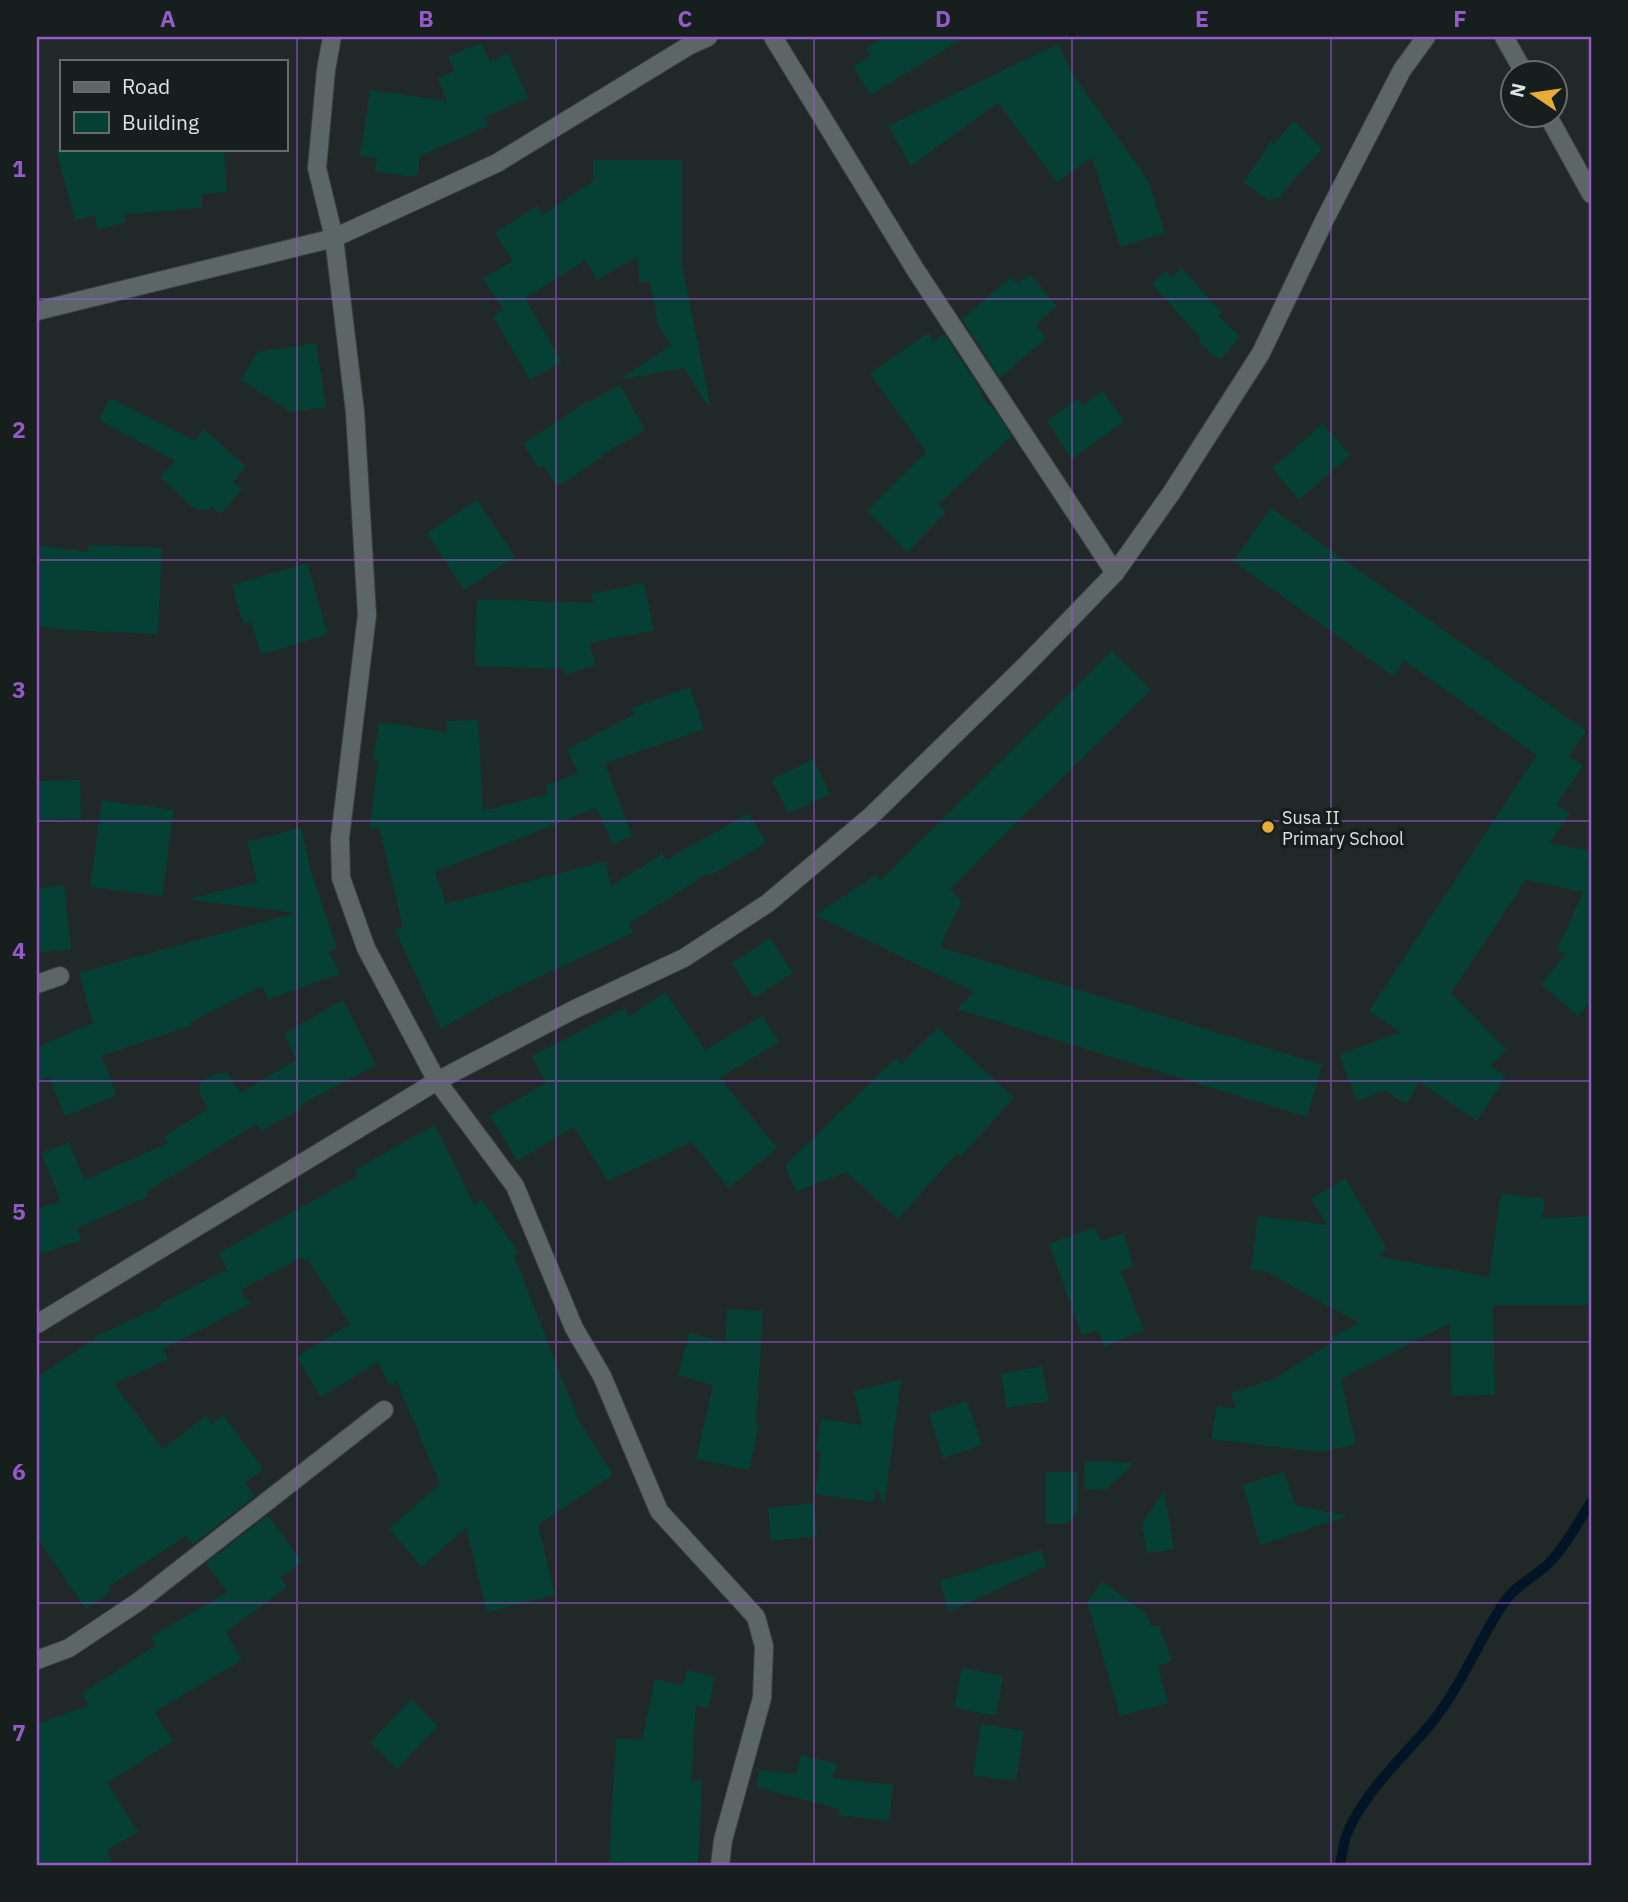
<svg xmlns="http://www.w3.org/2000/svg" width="1628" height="1902" viewBox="0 0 1628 1902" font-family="'IBM Plex Sans',sans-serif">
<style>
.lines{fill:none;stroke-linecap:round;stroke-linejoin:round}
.stream{stroke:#021526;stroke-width:10}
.building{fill:#064035}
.minor-casing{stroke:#3d4243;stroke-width:20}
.minor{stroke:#5d6666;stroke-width:18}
.grid{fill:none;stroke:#945ac8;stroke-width:2;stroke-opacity:0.55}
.poi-dot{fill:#e7ac37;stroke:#171e1e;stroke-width:2.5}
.labels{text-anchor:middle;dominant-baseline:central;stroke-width:7;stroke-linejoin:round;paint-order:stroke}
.poi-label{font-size:18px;fill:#dde2e2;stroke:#171e1e;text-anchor:start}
.neatline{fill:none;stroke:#945ac8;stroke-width:2.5}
.grid-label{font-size:23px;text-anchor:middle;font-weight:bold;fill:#945ac8}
</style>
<rect width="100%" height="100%" fill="#202828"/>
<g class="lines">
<path class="stream" d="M 1340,1865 C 1342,1857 1343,1847 1345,1839 C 1360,1795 1405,1756 1434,1720 C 1462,1684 1479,1640 1505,1601 C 1516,1585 1535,1577 1549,1563 C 1566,1546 1578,1522 1591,1502"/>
</g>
<g class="building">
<polygon points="885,37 966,37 870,95 853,67 871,56 866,48"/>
<polygon points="481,43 490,62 508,53 528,98 485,117 488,126 420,156 417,177 375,172 377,158 360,156 370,90 447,101 438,79 454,71 448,57"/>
<polygon points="1058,44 1073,75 1148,180 1165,233 1120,247 1092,157 1057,182 998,103 911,166 888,126"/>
<polygon points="1294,121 1322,149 1279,197 1268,200 1243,182 1271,142 1273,144"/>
<polygon points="56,149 224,149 227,192 202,194 202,208 124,214 126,222 98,230 94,215 75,220"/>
<polygon points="593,160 682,160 682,266 710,403 707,405 684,368 619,380 671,345 658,325 650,282 639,282 638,256 597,280 586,260 525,298 562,362 530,380 493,316 503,310 483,278 513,261 495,233 537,206 542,215 593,181"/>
<polygon points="1182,268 1222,313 1218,316 1240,336 1220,360 1198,342 1201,339 1152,284 1165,271 1172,277"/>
<polygon points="1030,274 1057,306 1036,325 1046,338 1000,378 962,319 1011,277 1018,284"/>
<polygon points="928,333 934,342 944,334 983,393 980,395 996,412 1012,436 938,504 946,512 907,552 867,511 926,452 870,373"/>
<polygon points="316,343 326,407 291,412 241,380 258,352"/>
<polygon points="620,385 645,430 601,455 602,457 557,487 544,466 539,468 523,444 588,401 589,402"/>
<polygon points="1103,391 1124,421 1072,459 1047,421 1078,399 1083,405"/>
<polygon points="110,398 194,440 204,429 246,467 233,482 242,490 220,514 211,506 208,510 196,510 160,477 175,461 99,420"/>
<polygon points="1323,424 1350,455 1299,500 1272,468"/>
<polygon points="477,500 515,557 464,590 427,533"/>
<polygon points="1271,508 1586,731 1569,756 1583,766 1556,805 1570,813 1550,843 1591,851 1591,1001 1578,1016 1541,984 1566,954 1557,950 1583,892 1526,880 1451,993 1507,1050 1490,1066 1506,1076 1477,1121 1419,1082 1407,1104 1383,1091 1357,1101 1339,1055 1400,1032 1369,1011 1537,755 1404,660 1393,676 1233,561"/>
<polygon points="37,545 88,552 89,545 162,548 158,634 67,630 37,626"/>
<polygon points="307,563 328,634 261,655 251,622 243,624 232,585"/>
<polygon points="644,583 654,630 589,643 596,665 565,675 563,669 475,666 477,599 593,603 591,594"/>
<polygon points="1112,651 1151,690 950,889 962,901 940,947 1322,1065 1307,1117 957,1009 974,992 815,915 876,875 880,881"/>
<polygon points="690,687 704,729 605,763 632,836 613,844 596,808 435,872 446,904 605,861 611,886 662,854 666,860 749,813 766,843 711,875 709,873 628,924 633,933 497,997 441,1029 395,930 403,927 379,827 370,829 378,761 373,760 379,722 447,732 446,721 478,720 483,811 549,794 545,786 578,773 567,749 634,715 632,708"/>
<polygon points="814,759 830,794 788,814 772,779"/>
<polygon points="80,780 81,819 37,820 37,781"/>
<polygon points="102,800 174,810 162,896 90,887"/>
<polygon points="301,828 312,874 337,949 329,952 340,974 268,999 262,986 191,1022 192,1025 101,1056 117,1095 65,1116 49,1077 37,1082 37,1047 93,1023 79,973 295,913 192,900 192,898 257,882 247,842"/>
<polygon points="64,885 71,949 37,953 37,888"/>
<polygon points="770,938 793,973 754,998 732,963"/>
<polygon points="665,992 705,1050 762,1016 779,1042 720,1078 777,1148 729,1188 692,1142 608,1181 574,1127 517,1161 490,1115 546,1083 532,1056 625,1008 629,1017"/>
<polygon points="343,1000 376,1065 300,1105 302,1108 261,1131 256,1124 146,1192 149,1196 77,1228 81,1240 37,1255 37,1209 61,1201 41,1153 69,1142 84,1180 168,1143 164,1136 208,1109 200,1094 200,1083 217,1073 228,1073 240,1093 296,1060 284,1034"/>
<polygon points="938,1028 1014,1098 961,1156 957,1153 898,1219 846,1172 796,1192 785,1165 896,1058 901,1064"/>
<polygon points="435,1125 474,1205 481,1199 519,1253 514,1256 578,1419 613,1475 538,1525 555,1595 487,1612 466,1528 422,1567 389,1529 440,1484 397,1382 389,1385 378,1362 321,1397 297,1357 350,1324 307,1259 304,1260 303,1257 240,1290 250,1304 163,1349 168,1359 114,1384 163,1449 206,1416 212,1424 223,1415 263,1469 245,1483 255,1496 192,1545 186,1536 108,1587 111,1591 86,1609 37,1538 37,1377 94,1339 94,1337 162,1306 160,1304 226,1270 230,1276 219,1253 358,1176 355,1170"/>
<polygon points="1345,1178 1387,1249 1377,1256 1489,1277 1501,1193 1545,1199 1542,1218 1591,1216 1591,1305 1493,1305 1495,1395 1452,1396 1450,1323 1341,1379 1356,1444 1321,1452 1211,1439 1217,1406 1236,1409 1231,1393 1274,1379 1332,1342 1330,1338 1359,1323 1267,1272 1251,1270 1258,1216 1327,1225 1311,1199"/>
<polygon points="1095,1227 1101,1241 1124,1233 1133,1266 1121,1271 1144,1330 1104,1347 1098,1330 1082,1336 1049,1244"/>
<polygon points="727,1309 763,1311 756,1424 759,1425 749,1470 696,1459 713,1385 678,1375 689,1333 725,1342"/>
<polygon points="1042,1366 1049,1401 1007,1408 1001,1374"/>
<polygon points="901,1380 884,1506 879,1491 875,1490 873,1502 815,1494 821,1452 816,1451 821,1419 862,1425 854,1391"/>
<polygon points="967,1401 982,1445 943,1458 929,1414"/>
<polygon points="1085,1461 1135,1463 1105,1490 1084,1489"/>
<polygon points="1046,1472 1078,1472 1078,1513 1067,1524 1046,1524"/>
<polygon points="1284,1472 1295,1505 1348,1516 1260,1545 1243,1485"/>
<polygon points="1164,1491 1174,1549 1147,1554 1142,1523"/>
<polygon points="814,1503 817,1536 771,1541 768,1508"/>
<polygon points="268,1515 302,1562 280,1578 287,1587 226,1632 242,1660 154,1712 173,1741 107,1783 138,1832 107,1850 113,1865 41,1865 37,1854 37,1724 89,1705 81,1694 156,1645 151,1637 227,1592 206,1563"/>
<polygon points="1041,1550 1047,1566 949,1612 940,1581"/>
<polygon points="1102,1581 1148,1615 1151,1627 1159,1625 1172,1661 1158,1666 1168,1703 1120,1716 1087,1602"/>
<polygon points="962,1668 1003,1676 996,1716 954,1708"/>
<polygon points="687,1670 715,1677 708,1708 696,1705 691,1780 702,1780 698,1865 609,1865 616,1738 642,1740 655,1679 683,1685"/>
<polygon points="411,1699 438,1726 397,1769 370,1743"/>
<polygon points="981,1724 1024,1731 1016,1781 973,1775"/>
<polygon points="801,1755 837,1764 833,1778 893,1785 889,1821 838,1815 839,1809 756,1787 759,1770 796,1774"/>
</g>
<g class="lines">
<defs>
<g id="minor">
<polyline points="332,37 326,70 317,168 334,238 355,412 367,615 340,838 341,878 366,948 437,1081 515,1186 574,1328 602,1376 659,1511 756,1617 764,1646 762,1698 723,1840 720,1865"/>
<polyline points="773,37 915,269 1115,573"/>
<polyline points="1504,37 1525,74"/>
<polyline points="1548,116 1591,194"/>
<polyline points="37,311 334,238 497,163 690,45 708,37"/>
<polyline points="37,984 60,976"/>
<polyline points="37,1324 437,1081 575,1009 684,958 768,903 870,817 1025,666 1115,573 1172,492 1261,353 1325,219 1402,70 1426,37"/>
<polyline points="37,1660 69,1648 138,1602 384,1410"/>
</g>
</defs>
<use href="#minor" class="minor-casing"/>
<use href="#minor" class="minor"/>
</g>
<path class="grid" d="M 297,37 L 297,1865M 556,37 L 556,1865M 814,37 L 814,1865M 1072,37 L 1072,1865M 1331,37 L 1331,1865M 37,299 L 1591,299M 37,560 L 1591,560M 37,821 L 1591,821M 37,1081 L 1591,1081M 37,1342 L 1591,1342M 37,1603 L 1591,1603"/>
<circle class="poi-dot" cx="1268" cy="827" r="7"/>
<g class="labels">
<g class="poi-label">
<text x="1282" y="817">Susa II<tspan x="1282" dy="21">Primary School</tspan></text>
</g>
</g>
<rect width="1628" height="1902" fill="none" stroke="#171e1e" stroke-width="77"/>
<rect x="60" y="60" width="228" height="91" fill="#171e1e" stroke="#666c6c" stroke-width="2"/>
<rect x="74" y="82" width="35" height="10" fill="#5d6666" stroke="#666c6c" stroke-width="2"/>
<text x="122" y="94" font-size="21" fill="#dde2e2">Road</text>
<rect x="74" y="112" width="35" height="21" fill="#064035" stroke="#666c6c" stroke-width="2"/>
<text x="122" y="130" font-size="21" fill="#dde2e2">Building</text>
<g transform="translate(1534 94) rotate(283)"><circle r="33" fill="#171e1e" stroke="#666c6c" stroke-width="2"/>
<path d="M0-5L12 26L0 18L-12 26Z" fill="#e7ac37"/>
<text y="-10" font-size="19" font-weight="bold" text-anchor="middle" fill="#dde2e2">N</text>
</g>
<rect x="38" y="38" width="1552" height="1826" class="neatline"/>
<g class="grid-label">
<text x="168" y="27">A</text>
<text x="426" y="27">B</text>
<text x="685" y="27">C</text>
<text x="943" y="27">D</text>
<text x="1202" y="27">E</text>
<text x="1460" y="27">F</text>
<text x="19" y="177">1</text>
<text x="19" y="438">2</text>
<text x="19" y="698">3</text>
<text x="19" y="959">4</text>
<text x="19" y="1220">5</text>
<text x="19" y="1480">6</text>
<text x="19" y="1741">7</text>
</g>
</svg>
